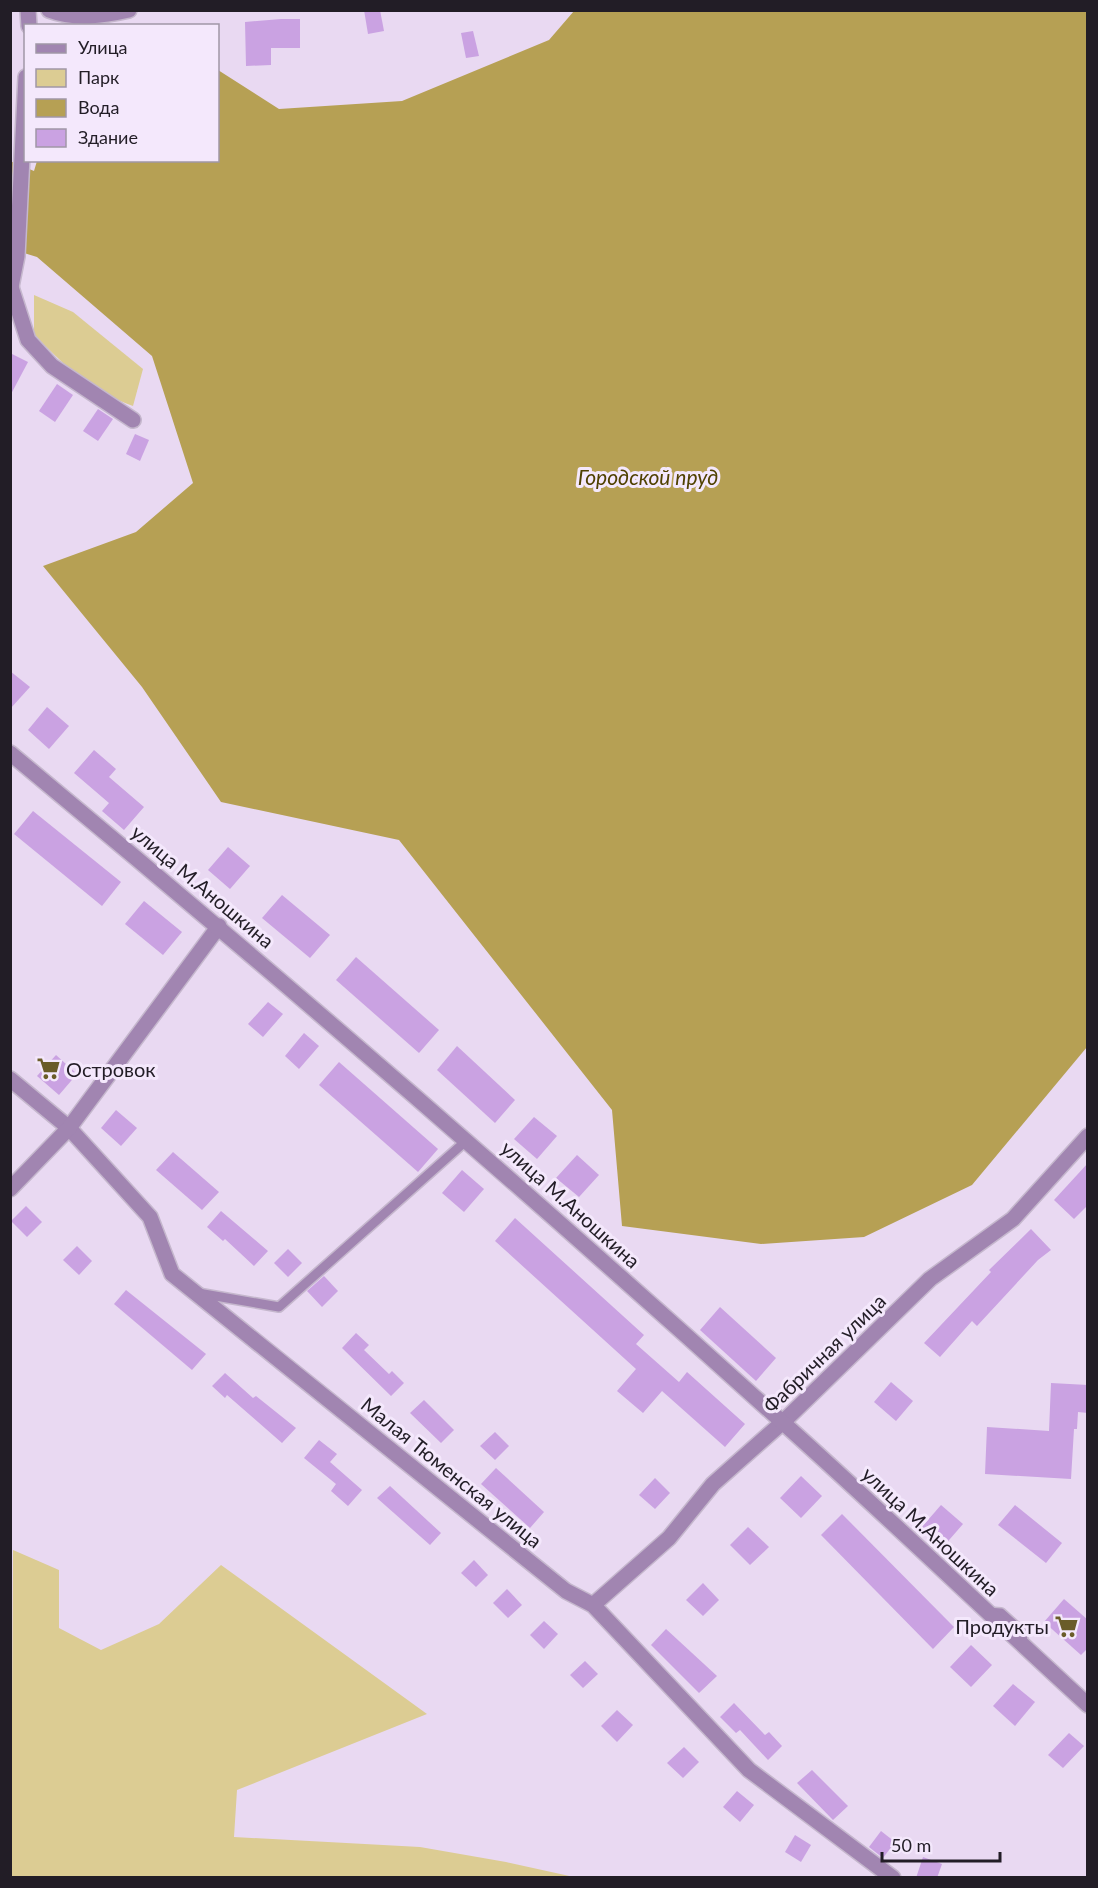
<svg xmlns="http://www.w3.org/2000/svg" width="1098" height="1888" viewBox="0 0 1098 1888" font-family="Lato,sans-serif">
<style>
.green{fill:#dccc93}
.water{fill:#b6a054}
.building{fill:#caa2e2}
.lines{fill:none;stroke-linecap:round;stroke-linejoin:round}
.service-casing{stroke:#c5b7cd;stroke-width:12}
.minor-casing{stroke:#c5b7cd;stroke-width:18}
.tertiary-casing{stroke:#c5b7cd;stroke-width:18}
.service{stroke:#a185b1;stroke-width:9}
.minor{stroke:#a185b1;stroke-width:15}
.tertiary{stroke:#a185b1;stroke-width:15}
.labels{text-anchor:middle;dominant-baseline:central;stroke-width:6;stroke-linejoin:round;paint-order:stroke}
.street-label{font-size:20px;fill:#221d26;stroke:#f4e8fc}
.poi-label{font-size:20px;fill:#221d26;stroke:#f4e8fc;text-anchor:start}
.water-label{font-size:21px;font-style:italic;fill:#504101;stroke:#f4e8fc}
</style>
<rect width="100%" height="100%" fill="#e9d9f2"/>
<g class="green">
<path d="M 34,295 L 73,312 L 143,369 L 133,406 C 93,392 62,364 34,334 Z"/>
<polygon points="13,1550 59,1570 59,1628 101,1650 159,1624 221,1565 427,1714 237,1790 234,1837 420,1847 506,1862 574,1877 11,1877"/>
</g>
<polygon class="water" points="574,11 1087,11 1087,1047 972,1185 864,1237 761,1244 622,1226 612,1110 399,840 221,802 142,687 43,566 136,532 193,483 152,356 37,257 11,249 10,161 34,171 37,161 218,160 218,70 279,109 402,101 549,40"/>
<g class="building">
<polygon points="364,10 380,10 384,31 368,34"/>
<polygon points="281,19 300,19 300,48 271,48 271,65 246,66 245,22"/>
<polygon points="473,31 479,56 466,58 461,33"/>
<polygon points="10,353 28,362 10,396"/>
<polygon points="57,384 73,395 55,422 39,411"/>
<polygon points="98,409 113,419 98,441 83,431"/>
<polygon points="135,434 149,440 140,461 126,454"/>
<polygon points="10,671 30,687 10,709"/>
<polygon points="47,707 69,726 49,749 28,730"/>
<polygon points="94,750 116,769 109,777 144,807 124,830 102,811 109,803 74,773"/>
<polygon points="33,811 121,882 102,906 14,834"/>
<polygon points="228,847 250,866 230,889 208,870"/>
<polygon points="282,895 330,935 310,958 262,918"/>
<polygon points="144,901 182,932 163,955 125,924"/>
<polygon points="356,957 439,1030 419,1053 336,980"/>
<polygon points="268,1002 283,1014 263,1037 248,1024"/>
<polygon points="304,1033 319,1046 299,1069 285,1056"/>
<polygon points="457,1046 515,1100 495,1123 437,1070"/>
<polygon points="56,1055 77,1074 59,1095 37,1076"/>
<polygon points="339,1062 438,1149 418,1172 319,1085"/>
<polygon points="116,1110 137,1128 121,1146 101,1128"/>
<polygon points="534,1117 557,1136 537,1159 514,1139"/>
<polygon points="173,1152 219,1192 202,1210 156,1170"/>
<polygon points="577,1155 599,1175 579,1197 556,1178"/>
<polygon points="1088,1163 1088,1205 1074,1219 1054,1200"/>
<polygon points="462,1170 484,1189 464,1212 442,1193"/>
<polygon points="26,1206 42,1222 27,1237 11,1221"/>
<polygon points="221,1211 268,1251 254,1266 225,1239 223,1241 207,1227"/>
<polygon points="515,1218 644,1335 636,1344 679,1382 687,1372 745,1424 725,1447 662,1391 643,1413 617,1391 636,1369 495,1241"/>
<polygon points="1031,1229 1051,1250 1038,1260 977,1326 972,1321 940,1357 924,1343 991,1272 989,1270"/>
<polygon points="77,1246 92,1261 79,1275 63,1260"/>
<polygon points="288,1249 302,1263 288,1277 274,1263"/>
<polygon points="324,1276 338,1291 322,1307 307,1291"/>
<polygon points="126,1290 206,1354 192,1370 114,1304"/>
<polygon points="720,1307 776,1358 756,1381 700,1330"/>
<polygon points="356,1333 369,1345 364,1350 389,1374 392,1371 404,1383 391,1396 342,1348"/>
<polygon points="225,1373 253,1398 256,1396 296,1428 282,1443 227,1395 225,1398 212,1386"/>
<polygon points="891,1382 913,1401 896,1421 874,1402"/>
<polygon points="1051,1383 1088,1385 1088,1413 1078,1412 1077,1429 1074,1429 1071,1479 985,1474 987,1427 1049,1431"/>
<polygon points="424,1400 454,1430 441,1443 410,1413"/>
<polygon points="495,1432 509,1446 495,1460 480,1446"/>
<polygon points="319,1440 337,1454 330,1462 362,1490 348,1506 331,1491 336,1484 304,1458"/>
<polygon points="496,1468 544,1512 530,1528 481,1484"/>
<polygon points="801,1476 822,1496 801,1518 780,1498"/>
<polygon points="655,1478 670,1493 655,1509 639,1495"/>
<polygon points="390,1486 441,1533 430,1545 377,1498"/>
<polygon points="941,1505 963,1524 943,1547 921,1528"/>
<polygon points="1015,1505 1062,1543 1046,1563 998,1525"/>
<polygon points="842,1514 954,1627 933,1649 821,1535"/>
<polygon points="748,1527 769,1547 750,1565 730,1545"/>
<polygon points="474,1560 488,1575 476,1587 461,1573"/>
<polygon points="703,1583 719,1600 703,1616 686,1600"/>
<polygon points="507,1589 522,1605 508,1618 493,1603"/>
<polygon points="1064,1599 1088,1620 1088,1648 1081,1655 1044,1622"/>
<polygon points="544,1621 558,1634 544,1649 530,1635"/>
<polygon points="666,1629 717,1676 699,1693 651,1645"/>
<polygon points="971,1645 992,1665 971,1687 950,1667"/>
<polygon points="585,1661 598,1674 583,1688 570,1675"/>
<polygon points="1013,1684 1035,1702 1015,1726 993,1706"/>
<polygon points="734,1703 765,1735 769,1732 782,1746 768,1760 740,1730 736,1733 720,1717"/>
<polygon points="617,1710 633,1725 617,1742 601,1726"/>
<polygon points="1069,1733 1084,1746 1063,1768 1048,1755"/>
<polygon points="684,1747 699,1762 683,1778 667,1763"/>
<polygon points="812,1770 848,1806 833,1820 797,1783"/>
<polygon points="737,1791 754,1805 740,1822 723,1807"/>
<polygon points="881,1831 895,1842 883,1858 869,1847"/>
<polygon points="795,1835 811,1845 801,1862 785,1852"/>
<polygon points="923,1857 942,1864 937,1878 916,1878"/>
</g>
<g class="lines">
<defs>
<g id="service">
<polyline points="198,1293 279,1307 467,1140"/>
<polyline points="987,1612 1001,1613 1023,1633 1022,1644"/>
</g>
<g id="minor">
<path d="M 49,10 C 75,20 103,16 129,10"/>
<polyline points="10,284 28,340 52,366 133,420"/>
<polyline points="10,1079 69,1128 150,1217 172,1274 566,1591 593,1605 749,1770 893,1878"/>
<polyline points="10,1189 69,1128 219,926"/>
<polyline points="593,1605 669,1538 713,1484 783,1422 930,1279 1013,1219 1088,1136"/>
</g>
<g id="tertiary">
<polyline points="28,10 29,26"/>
<polyline points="10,292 17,256 26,77"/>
<path d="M 10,753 C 272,970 528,1192 780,1420 C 884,1513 984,1610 1088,1705"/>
</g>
</defs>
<use href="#service" class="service-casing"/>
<use href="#minor" class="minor-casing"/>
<use href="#tertiary" class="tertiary-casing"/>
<use href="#service" class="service"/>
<use href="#minor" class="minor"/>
<use href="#tertiary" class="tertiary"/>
</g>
<defs>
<symbol id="supermarket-bare" viewBox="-9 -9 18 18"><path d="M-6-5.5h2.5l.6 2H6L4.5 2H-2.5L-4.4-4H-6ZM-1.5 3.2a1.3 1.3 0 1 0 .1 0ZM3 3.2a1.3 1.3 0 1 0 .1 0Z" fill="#6a5c29" stroke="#f4e8fc" stroke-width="2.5" paint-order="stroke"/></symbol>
</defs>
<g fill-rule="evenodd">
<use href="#supermarket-bare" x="32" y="1052" width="33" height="33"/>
<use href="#supermarket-bare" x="1050" y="1610" width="33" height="33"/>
</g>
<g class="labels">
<g class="street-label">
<text transform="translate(203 886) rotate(40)">улица М.Аношкина</text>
<text transform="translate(571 1204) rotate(42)">улица М.Аношкина</text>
<text transform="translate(824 1353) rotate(-44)">Фабричная улица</text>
<text transform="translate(452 1472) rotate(39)">Малая Тюменская улица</text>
<text transform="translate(931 1531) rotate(43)">улица М.Аношкина</text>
</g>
<g class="poi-label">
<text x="66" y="1069">Островок</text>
<text x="1049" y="1626" text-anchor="end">Продукты</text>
</g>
<g class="water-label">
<text x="648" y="476">Городской пруд</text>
</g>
</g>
<rect width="1098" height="1888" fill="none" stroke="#221d26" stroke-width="24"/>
<rect x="24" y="24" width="195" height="138" fill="#f4e8fc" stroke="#a097a6" stroke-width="1.5"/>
<rect x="36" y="44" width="30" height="9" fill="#a185b1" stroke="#a097a6" stroke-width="1.5"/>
<text x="78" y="54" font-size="18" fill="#221d26">Улица</text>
<rect x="36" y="69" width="30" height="18" fill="#dccc93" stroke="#a097a6" stroke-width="1.5"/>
<text x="78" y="84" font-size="18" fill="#221d26">Парк</text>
<rect x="36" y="99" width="30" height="18" fill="#b6a054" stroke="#a097a6" stroke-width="1.5"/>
<text x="78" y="114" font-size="18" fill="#221d26">Вода</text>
<rect x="36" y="129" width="30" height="18" fill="#caa2e2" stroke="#a097a6" stroke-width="1.5"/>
<text x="78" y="144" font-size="18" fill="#221d26">Здание</text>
<path d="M882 1852v9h118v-9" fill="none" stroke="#221d26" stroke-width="3"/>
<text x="891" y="1852" font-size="18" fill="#221d26" stroke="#f4e8fc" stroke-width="4.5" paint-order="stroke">50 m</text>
</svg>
